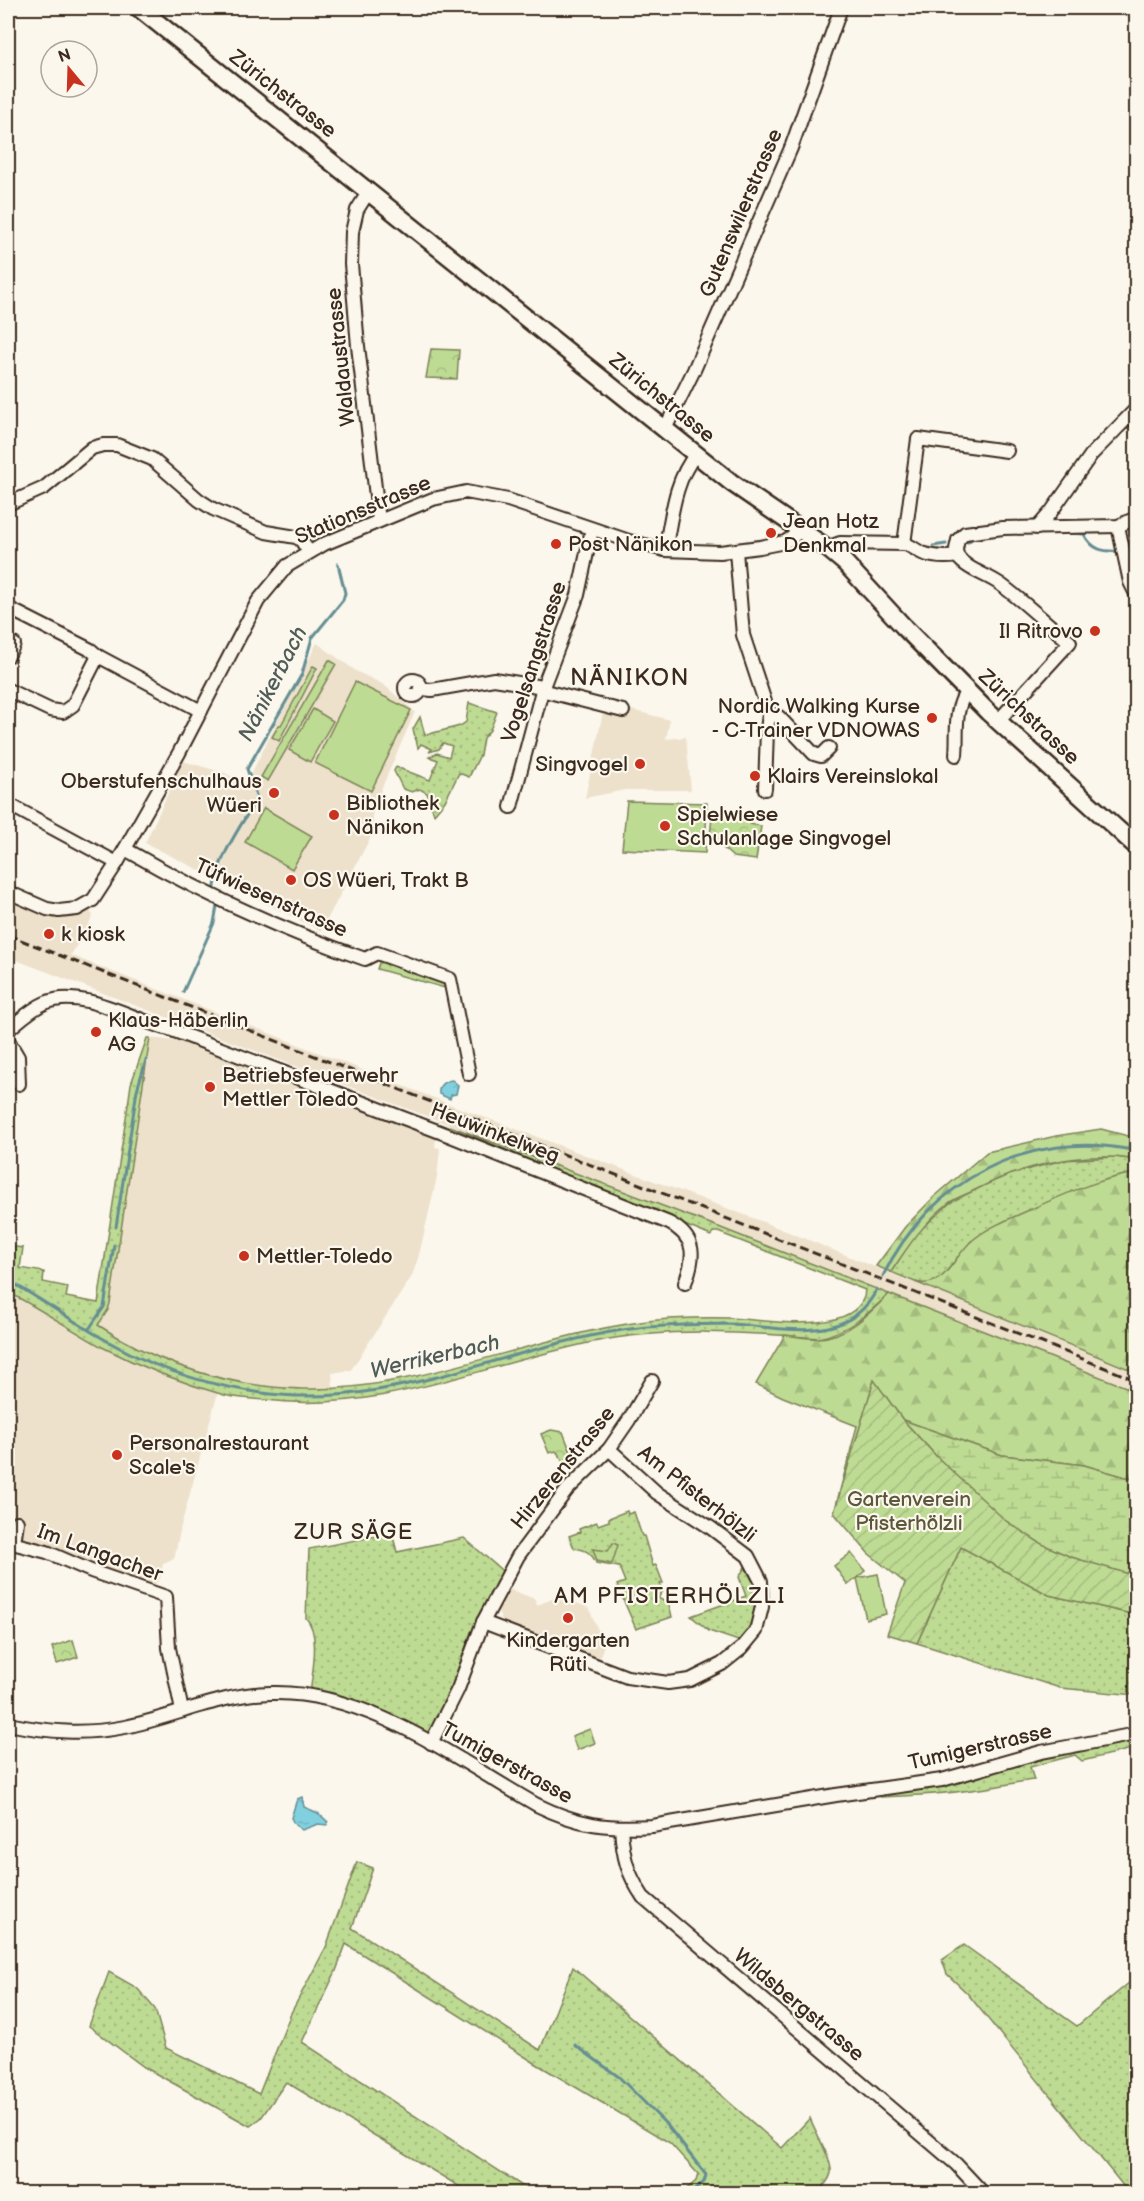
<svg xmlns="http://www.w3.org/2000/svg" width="1144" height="2201" viewBox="0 0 1144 2201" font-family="'Balsamiq Sans',sans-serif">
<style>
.built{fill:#ede1cc}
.grass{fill:url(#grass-dots);stroke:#7c8258;stroke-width:1.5}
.forest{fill:url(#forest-firs);stroke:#7c8258;stroke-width:1.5}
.wetland{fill:url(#wetland-marsh);stroke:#7c8258;stroke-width:1.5}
.park{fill:url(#park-crowns);stroke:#7c8258;stroke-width:1.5}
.garden{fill:url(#garden-furrows);stroke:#7c8258;stroke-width:1.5}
.pitch{fill:#bedb93;stroke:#7c8258;stroke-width:1.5}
.water{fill:url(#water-ripples);stroke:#658e92;stroke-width:1.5}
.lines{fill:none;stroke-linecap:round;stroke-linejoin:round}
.stream{stroke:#658e92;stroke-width:3}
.street-casing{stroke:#3b2a1e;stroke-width:16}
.secondary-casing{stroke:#3b2a1e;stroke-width:21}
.street{stroke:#fbf7ec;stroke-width:12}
.secondary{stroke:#fbf7ec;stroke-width:16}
.rail{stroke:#3b2a1e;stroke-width:3;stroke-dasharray:9 4.5;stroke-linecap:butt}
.poi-dot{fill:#c8321e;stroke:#fbf7ec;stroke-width:2}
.labels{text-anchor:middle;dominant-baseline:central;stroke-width:4.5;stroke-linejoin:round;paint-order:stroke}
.street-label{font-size:21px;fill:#3b2a1e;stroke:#fbf7ec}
.poi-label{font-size:21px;fill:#3b2a1e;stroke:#fbf7ec;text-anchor:start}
.park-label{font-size:21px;fill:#5c563b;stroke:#fbf7ec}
.water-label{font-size:22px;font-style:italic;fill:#505c58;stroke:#fbf7ec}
.neighbourhood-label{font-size:22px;letter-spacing:1.5px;fill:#3b2a1e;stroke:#fbf7ec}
.quarter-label{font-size:24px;letter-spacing:1.5px;fill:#3b2a1e;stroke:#fbf7ec}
</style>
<defs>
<pattern id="grass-dots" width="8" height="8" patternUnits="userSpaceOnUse" patternTransform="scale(1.5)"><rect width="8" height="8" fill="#bedb93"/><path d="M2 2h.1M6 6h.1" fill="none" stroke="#a4bc7e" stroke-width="1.8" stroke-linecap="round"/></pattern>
<pattern id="forest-firs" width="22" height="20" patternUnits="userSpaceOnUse" patternTransform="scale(1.5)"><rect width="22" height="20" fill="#bedb93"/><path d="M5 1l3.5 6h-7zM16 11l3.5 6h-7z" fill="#a4bc7e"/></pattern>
<pattern id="wetland-marsh" width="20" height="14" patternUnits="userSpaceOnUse" patternTransform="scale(1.5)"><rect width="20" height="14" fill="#bedb93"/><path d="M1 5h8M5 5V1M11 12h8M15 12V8" fill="none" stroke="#a4bc7e"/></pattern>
<pattern id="park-crowns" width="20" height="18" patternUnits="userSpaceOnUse" patternTransform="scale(1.5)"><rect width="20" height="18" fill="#bedb93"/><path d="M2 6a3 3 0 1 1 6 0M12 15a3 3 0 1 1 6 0" fill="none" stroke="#a4bc7e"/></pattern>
<pattern id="garden-furrows" width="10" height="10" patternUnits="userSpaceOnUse" patternTransform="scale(1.5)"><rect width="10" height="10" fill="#bedb93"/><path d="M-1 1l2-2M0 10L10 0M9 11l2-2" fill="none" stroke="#a4bc7e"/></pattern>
<pattern id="water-ripples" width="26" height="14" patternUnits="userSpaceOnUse" patternTransform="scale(1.5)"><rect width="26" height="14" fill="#81d0df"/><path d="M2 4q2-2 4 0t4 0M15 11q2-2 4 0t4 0" fill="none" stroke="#70b3bf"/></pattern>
</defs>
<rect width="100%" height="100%" fill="#fbf7ec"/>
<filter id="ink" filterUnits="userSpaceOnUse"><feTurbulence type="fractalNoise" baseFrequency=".0167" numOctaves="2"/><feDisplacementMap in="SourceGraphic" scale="12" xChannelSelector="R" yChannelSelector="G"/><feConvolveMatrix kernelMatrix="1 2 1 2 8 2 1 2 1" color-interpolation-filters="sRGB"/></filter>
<g filter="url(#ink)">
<g class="built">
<polygon points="317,643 356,671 384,685 415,712 376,801 372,816 375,829 321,931 145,843 183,761 225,773 246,784"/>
<polygon points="605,703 670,720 666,739 686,737 691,790 625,790 585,798"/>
<polygon points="8,892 47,909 86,904 93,916 73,952 70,955 457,1107 766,1223 1136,1372 1136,1391 716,1226 8,957"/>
<polygon points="150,1038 200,1044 430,1132 436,1138 435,1147 440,1148 437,1177 419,1255 412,1276 351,1370 332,1373 333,1388 279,1388 253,1385 203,1374 155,1357 98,1325 108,1310 110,1303"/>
<polygon points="8,1293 102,1346 149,1369 218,1392 181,1526 174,1559 163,1563 160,1579 155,1584 150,1586 8,1537"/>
<polygon points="506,1588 535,1599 537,1605 560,1596 589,1608 604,1645 599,1659 503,1622 496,1607"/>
</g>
<g class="grass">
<polygon points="469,703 497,712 490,730 483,738 480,755 469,777 459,773 445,801 434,814 427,793 420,789 412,792 403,789 394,771 396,767 430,780 438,760 429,757 437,753 449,757 452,746 443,743 439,749 429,752 432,749 421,744 418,748 413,729 420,717 425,735 460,726 466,722"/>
<path d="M 147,1038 L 150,1038 L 110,1303 L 108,1310 L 98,1325 C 160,1365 229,1387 303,1389 C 426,1392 544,1328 669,1319 C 688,1318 708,1317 728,1318 C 760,1319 849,1337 864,1297 C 865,1295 864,1292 865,1290 L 718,1232 L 713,1232 L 711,1236 L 450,1126 L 716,1226 L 889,1294 C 867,1315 849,1331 819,1338 C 743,1332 668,1327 593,1342 C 481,1365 382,1414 265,1400 C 251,1399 237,1398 224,1395 C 182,1383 141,1367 102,1347 C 70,1329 40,1309 8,1292 L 8,1246 L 23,1248 L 20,1268 L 44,1272 L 43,1282 L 68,1287 L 66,1297 L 98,1303 L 129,1098 L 131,1084 Z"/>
<polygon points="1115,1157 1131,1159 1136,1173 1124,1175 971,1241 942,1277 932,1284 924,1285 915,1282 891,1272 916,1234 951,1202 1001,1177 1063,1160"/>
<path d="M 627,1511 L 628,1514 L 634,1512 L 642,1536 L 644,1536 L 653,1566 L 656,1565 L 663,1583 L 660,1584 L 663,1591 L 658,1598 L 669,1604 L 672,1617 L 636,1629 L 617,1585 L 625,1582 L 619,1567 L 596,1563 C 591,1552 586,1550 574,1548 L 569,1536 L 580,1532 L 579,1529 L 597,1522 L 598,1525 L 609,1521 L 609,1518 Z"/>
<path d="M 392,1533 L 397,1552 L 464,1538 L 507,1575 L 478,1634 L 471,1632 L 452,1686 L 458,1689 L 431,1743 L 310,1695 C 312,1673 321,1634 306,1618 L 309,1549 Z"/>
<polygon points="961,1547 1049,1595 1136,1615 1136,1695 1060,1688 917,1643"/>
<path d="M 745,1567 C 763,1595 760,1617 738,1641 L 709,1631 L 691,1616 L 746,1596 L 739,1577 Z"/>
<path d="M 1136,1740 L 1136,1748 L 1082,1761 L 1075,1755 L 1030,1767 L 1034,1780 C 1015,1782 997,1787 979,1789 C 945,1794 913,1796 880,1797 L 879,1795 L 1035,1758 Z"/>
<path d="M 357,1862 L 373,1868 L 352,1928 L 540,2050 L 573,1967 L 782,2148 L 810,2118 C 815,2131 833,2162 831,2173 C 829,2182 822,2188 817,2193 L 726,2194 C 711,2189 697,2194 682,2193 L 696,2181 L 698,2174 L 670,2143 L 535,2063 L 346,1944 L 336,1971 L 302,2042 L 533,2193 L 470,2193 L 286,2082 L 261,2118 L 250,2126 L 144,2067 L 89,2026 L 109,1972 L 137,1988 L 155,2009 L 166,2048 L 259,2094 L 291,2013 L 326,1947 Z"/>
<polygon points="964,1945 1077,2026 1136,1977 1136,2193 1129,2193 967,1993 947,1974 942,1960"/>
</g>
<g class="forest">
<path d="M 1101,1129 L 1136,1138 L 1136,1169 L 1131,1159 C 1078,1151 1022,1166 975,1190 C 967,1194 958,1197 950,1202 C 925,1221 908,1246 891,1272 L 876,1266 L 905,1227 L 934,1197 L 987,1152 L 1056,1136 Z"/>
<path d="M 1136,1173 L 1136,1372 L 915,1282 C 947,1290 953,1255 974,1239 C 989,1227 1009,1219 1027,1211 C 1063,1195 1097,1179 1136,1173 Z"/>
<path d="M 889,1294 L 1136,1391 L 1136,1480 L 1084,1465 L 1002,1455 L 903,1420 L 874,1381 L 834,1513 L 857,1426 L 783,1397 L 756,1384 L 785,1335 C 796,1336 807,1339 818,1338 C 847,1337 870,1313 889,1294 Z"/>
</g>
<path class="wetland" d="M 903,1420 L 1002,1455 L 1084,1465 L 1136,1480 L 1136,1576 C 1104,1567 1070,1559 1040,1544 C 986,1515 944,1464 903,1420 Z"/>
<g class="park">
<polygon points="431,349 459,350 457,379 426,378"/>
<polygon points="732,812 749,813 750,824 761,826 756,860 733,857 710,836 712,817"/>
<polygon points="382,954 450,979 452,990 377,969"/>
<polygon points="551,1430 563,1432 570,1450 576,1456 567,1466 556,1451 549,1453 541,1434"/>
<polygon points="613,1543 618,1545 612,1564 597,1561 593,1549 608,1551"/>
<polygon points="73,1640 78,1657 57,1664 52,1647"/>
<polygon points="590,1729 595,1743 577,1750 572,1736"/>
</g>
<polygon class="garden" points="874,1380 903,1420 937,1457 1006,1521 1040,1543 1071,1557 1136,1576 1136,1615 1049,1595 961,1547 917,1643 887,1634 905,1583 868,1553 834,1513"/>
<g class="pitch">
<polygon points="329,660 336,664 268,781 261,777"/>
<polygon points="313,666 317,668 279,741 272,737 279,725 281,725"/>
<polygon points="355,682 411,710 371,791 315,763"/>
<polygon points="313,709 333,721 310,762 289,750"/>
<polygon points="627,801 707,803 705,853 622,849"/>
<polygon points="264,808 312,836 292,869 245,842"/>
<polygon points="851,1553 865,1571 857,1578 878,1574 886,1614 866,1619 857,1578 848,1585 834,1566"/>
</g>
<g class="water">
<path d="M 452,1080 L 458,1085 L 456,1094 L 451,1095 L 450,1099 L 439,1094 C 438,1085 444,1081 452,1080 Z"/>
<polygon points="302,1797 304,1807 318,1813 328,1822 327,1825 318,1824 302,1830 295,1825 291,1818 297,1799"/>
</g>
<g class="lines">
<g class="stream">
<path d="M 1069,533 L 1084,534 C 1092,550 1103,552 1120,551"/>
<polyline points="968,542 975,536"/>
<polyline points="933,546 946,544"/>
<polyline points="1128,551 1136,552"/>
<path d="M 215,887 C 217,858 243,823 257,798 L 247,769 L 302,674 L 312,638 L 343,600 L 345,593 L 338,564"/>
<polyline points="183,992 214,923 217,906"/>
<polyline points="116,1227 137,1090 146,1060"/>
<path d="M 883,1276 C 929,1180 1031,1127 1136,1151"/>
<path d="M 8,1282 L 18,1286 C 58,1310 97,1338 140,1358 C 179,1376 220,1387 262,1393 C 396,1412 516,1340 647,1327 C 674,1325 701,1324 729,1324 C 780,1326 848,1348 877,1289"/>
<polyline points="89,1329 104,1307 114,1245"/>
<polyline points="575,2045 619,2077 667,2125 706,2175 704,2182 690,2194"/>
</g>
<defs>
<g id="street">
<polyline points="369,191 357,210 352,232 351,264 358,346 379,521"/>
<polyline points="665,429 694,370 791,148 841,8"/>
<polyline points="8,504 44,488 92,448 103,445 117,445 152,459 199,500 213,509 266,532 296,537 301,540 309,552"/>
<polyline points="1118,526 1130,582 1136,594"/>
<polyline points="1037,528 1051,512 1091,455 1136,409"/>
<polyline points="904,544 918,439 1007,451"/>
<path d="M 827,548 L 840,543 L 904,544 C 911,545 915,550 922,553 C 933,557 946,558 957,556"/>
<path d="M 665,550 C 672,516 674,481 696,454"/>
<polyline points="736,551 743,635 769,714 767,730 765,789"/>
<path d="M 957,556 C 967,570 986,574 1000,584 C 1025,602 1046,624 1070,642 L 998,721"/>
<polyline points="957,556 956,549 958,540 965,533 1003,528 1118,526 1136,518"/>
<polyline points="8,608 91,650 98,656 201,711"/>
<polyline points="8,656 14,644"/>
<circle cx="413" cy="688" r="8"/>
<polyline points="421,689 432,690 494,679 543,687"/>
<polyline points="8,690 50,710 63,712 73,705 98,656"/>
<polyline points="541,690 623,711"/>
<polyline points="769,714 779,717 814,754 821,756 829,748"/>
<path d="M 956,755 C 958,733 953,710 967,691"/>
<polyline points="8,804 117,863"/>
<polyline points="511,807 543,687 578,595 592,529"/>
<path d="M 125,849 C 201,893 281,930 365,959 L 377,953 L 450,979 L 469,1074"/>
<polyline points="8,892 47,909 59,911 77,909 93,900 117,863 179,753 258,601 287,566 324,544 433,499 466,492 508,500 629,541 665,550 720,552 760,547 785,542 794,536 799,528"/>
<path d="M 8,1030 C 19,1021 31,1009 45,1003 C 81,987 133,1020 169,1029 L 448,1135 L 669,1223 C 697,1238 695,1257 685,1283"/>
<polyline points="8,1040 18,1057 19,1084"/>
<polyline points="8,1542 47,1552 91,1571 166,1597 169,1648 182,1711"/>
<polyline points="14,1543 17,1522"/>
<polyline points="483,1622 627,1677 668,1683 690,1680 722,1664 742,1648 756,1631 762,1607 761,1581 748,1556 711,1528 657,1493 609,1449"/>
<path d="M 8,1724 C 48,1732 84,1735 125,1727 C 175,1717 220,1694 271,1693 C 367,1690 457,1760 537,1805 C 578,1825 607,1829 652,1826 L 836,1795 L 942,1780 L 1041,1752 L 1136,1734"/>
<polyline points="431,1743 458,1689 483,1622 518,1556 567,1490 609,1449 629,1420 652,1381"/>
<path d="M 621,1828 C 623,1857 627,1873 643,1897 L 956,2164 L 984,2194"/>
</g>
<polyline id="secondary" points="139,8 732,483 827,548 845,563 904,627 988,712 1136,846"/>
</defs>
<use href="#street" class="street-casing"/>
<use href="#secondary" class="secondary-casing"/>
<use href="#street" class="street"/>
<use href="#secondary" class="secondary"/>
<polyline class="rail" points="8,935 1136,1380"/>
</g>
</g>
<g class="poi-dot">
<circle cx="771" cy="533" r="6"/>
<circle cx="556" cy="544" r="6"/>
<circle cx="1095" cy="631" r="6"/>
<circle cx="932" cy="718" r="6"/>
<circle cx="640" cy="764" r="6"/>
<circle cx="755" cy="776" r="6"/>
<circle cx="274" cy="793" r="6"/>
<circle cx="334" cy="815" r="6"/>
<circle cx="665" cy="826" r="6"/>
<circle cx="291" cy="880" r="6"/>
<circle cx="49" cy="934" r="6"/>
<circle cx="96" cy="1032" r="6"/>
<circle cx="210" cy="1087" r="6"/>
<circle cx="244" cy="1256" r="6"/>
<circle cx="117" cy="1455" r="6"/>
<circle cx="568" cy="1618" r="6"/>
</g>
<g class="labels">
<g class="street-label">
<text transform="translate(283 94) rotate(38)">Zürichstrasse</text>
<text transform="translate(741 213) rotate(-67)">Gutenswilerstrasse</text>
<text transform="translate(341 357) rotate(-96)">Waldaustrasse</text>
<text transform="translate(662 398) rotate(39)">Zürichstrasse</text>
<text transform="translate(363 510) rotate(-23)">Stationsstrasse</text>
<text transform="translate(534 662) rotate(-72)">Vogelsangstrasse</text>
<text transform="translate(1029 717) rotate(43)">Zürichstrasse</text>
<text transform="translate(271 898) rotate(24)">Tüfwiesenstrasse</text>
<text transform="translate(495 1133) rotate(21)">Heuwinkelweg</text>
<text transform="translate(563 1468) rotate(-51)">Hirzerenstrasse</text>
<text transform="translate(697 1494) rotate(38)">Am Pfisterhölzli</text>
<text transform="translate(100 1553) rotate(20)">Im Langacher</text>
<text transform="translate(980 1747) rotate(-13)">Tumigerstrasse</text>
<text transform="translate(507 1763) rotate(29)">Tumigerstrasse</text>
<text transform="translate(799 2005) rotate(40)">Wildsbergstrasse</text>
</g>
<g class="poi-label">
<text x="783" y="521">Jean Hotz<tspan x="783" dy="24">Denkmal</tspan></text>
<text x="568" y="544">Post Nänikon</text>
<text x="1083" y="631" text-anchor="end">Il Ritrovo</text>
<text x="920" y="706" text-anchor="end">Nordic Walking Kurse<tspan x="920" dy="24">- C-Trainer VDNOWAS</tspan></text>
<text x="628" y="764" text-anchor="end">Singvogel</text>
<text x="767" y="776">Klairs Vereinslokal</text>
<text x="262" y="781" text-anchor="end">Oberstufenschulhaus<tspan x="262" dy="24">Wüeri</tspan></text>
<text x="346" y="803">Bibliothek<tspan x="346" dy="24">Nänikon</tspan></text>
<text x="677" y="814">Spielwiese<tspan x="677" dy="24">Schulanlage Singvogel</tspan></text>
<text x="303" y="880">OS Wüeri, Trakt B</text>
<text x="61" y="934">k kiosk</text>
<text x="108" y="1020">Klaus-Häberlin<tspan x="108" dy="24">AG</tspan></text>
<text x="222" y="1075">Betriebsfeuerwehr<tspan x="222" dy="24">Mettler Toledo</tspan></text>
<text x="256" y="1256">Mettler-Toledo</text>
<text x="129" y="1443">Personalrestaurant<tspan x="129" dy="24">Scale's</tspan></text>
<text x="568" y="1640" text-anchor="middle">Kindergarten<tspan x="568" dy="24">Rüti</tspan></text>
</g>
<g class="park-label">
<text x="909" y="1499">Gartenverein<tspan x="909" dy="24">Pfisterhölzli</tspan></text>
</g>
<g class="water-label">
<text transform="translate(273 684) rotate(-63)">Nänikerbach</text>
<text transform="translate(435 1357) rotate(-13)">Werrikerbach</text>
</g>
<g class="neighbourhood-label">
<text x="354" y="1532">ZUR SÄGE</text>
<text x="670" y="1596">AM PFISTERHÖLZLI</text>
</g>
<g class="quarter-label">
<text x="630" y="677">NÄNIKON</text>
</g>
</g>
<rect width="1144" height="2201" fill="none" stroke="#fbf7ec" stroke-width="30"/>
<rect x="15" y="15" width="1114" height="2171" fill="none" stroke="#3b2a1e" stroke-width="2" filter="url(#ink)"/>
<g transform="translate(69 69) rotate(341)"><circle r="28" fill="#fbf7ec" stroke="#aea59a" stroke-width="1.5"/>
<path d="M0-4.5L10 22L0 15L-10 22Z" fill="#c8321e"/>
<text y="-9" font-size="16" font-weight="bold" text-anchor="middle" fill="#3b2a1e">N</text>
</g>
</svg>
